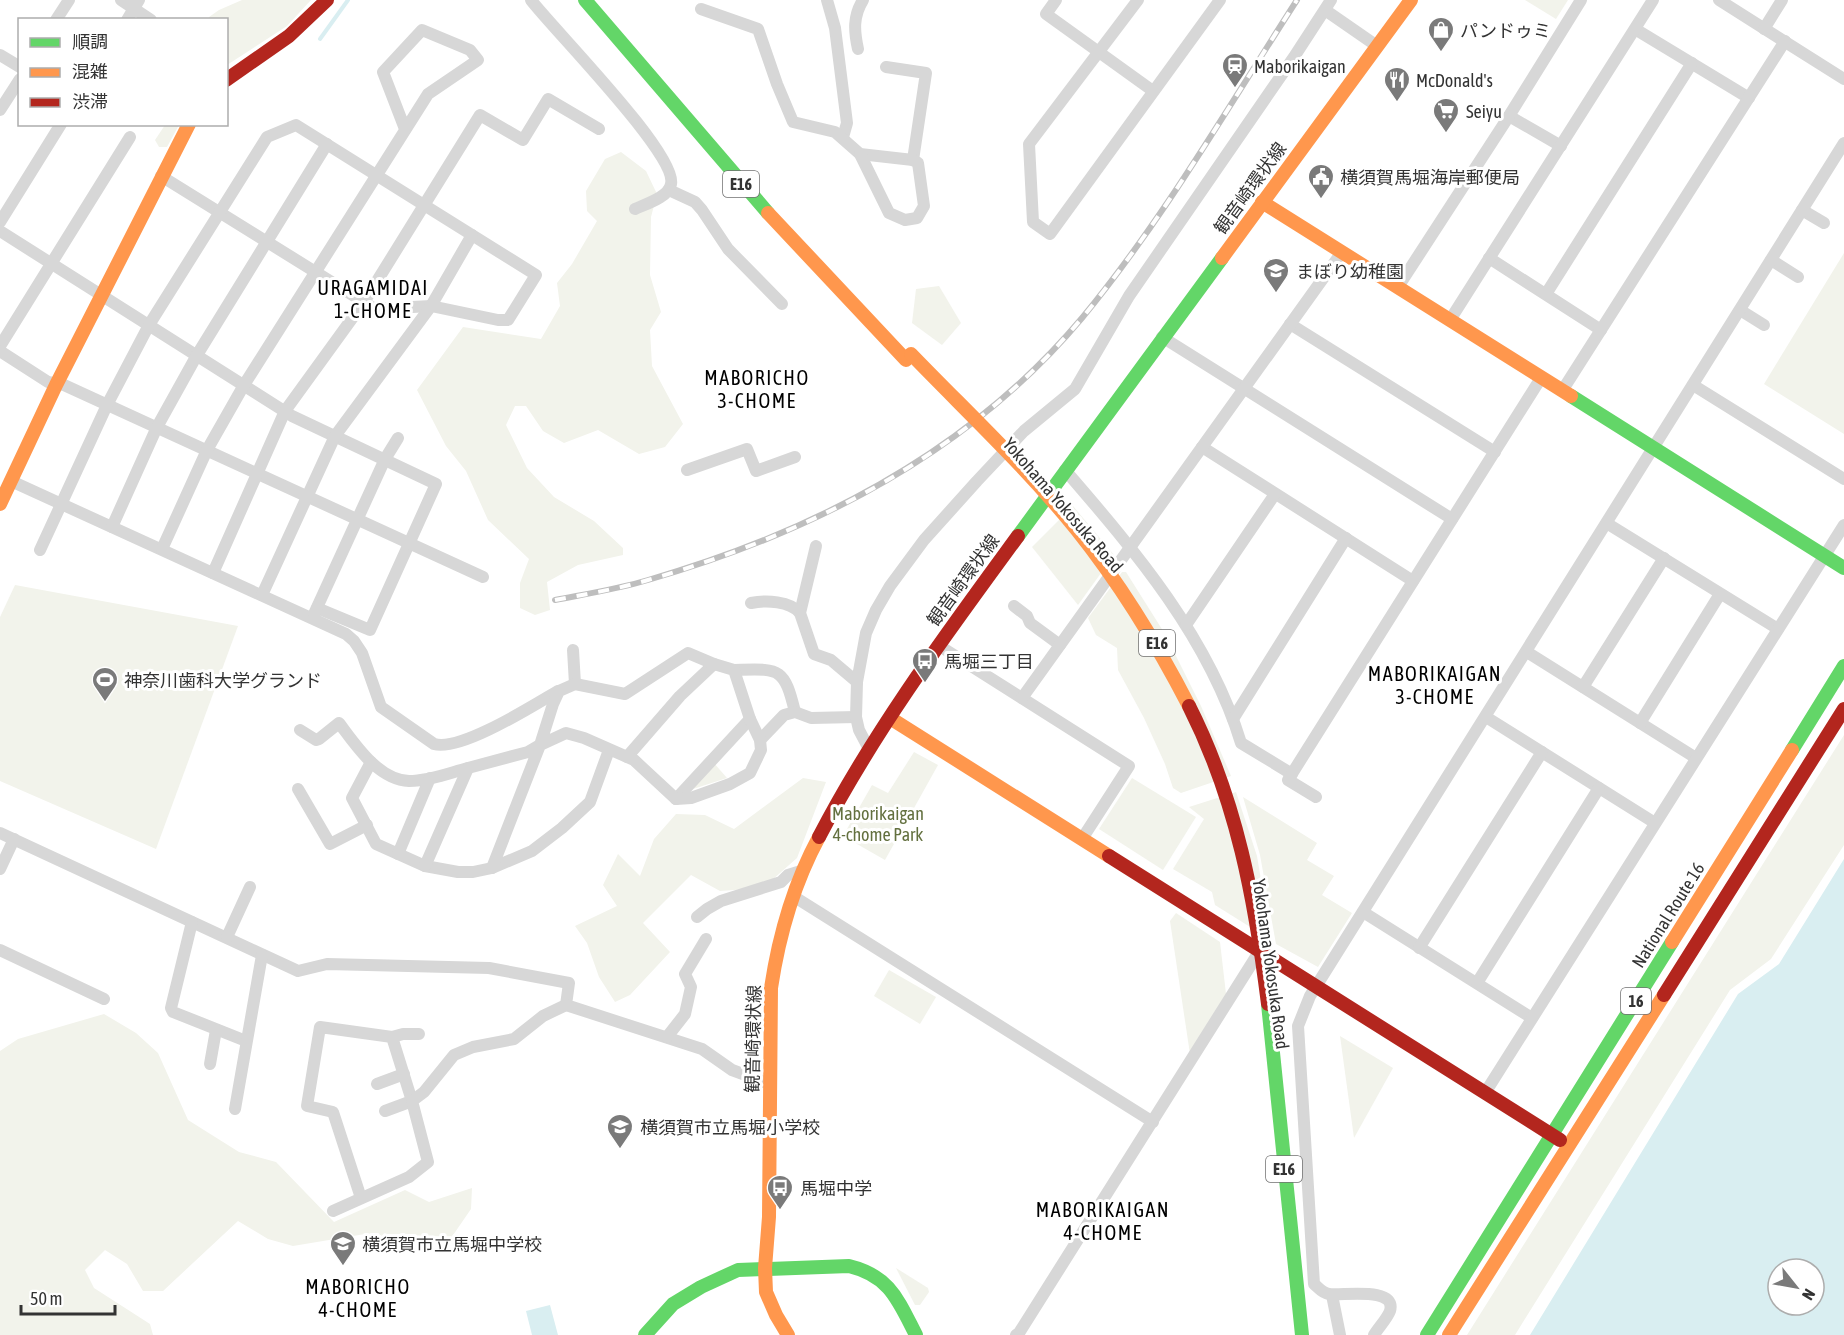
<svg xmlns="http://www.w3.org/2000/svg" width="1844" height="1335" viewBox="0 0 1844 1335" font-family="'Asap Condensed','Noto Sans JP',sans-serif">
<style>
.green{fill:#f2f3eb}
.water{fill:#d9eef1;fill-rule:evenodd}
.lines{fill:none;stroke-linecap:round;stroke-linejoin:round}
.stream{stroke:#d9eef1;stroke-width:4}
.street{stroke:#d7d7d7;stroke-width:12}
.fast{stroke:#63d668;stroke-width:14}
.slow{stroke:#ff974d;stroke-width:14}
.jam{stroke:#b3261e;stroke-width:14}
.rail-casing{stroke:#bebebe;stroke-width:6}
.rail{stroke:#fff;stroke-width:4;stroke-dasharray:11;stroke-linecap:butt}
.slow-bridge{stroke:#ff974d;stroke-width:14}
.jam-bridge{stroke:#b3261e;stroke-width:14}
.labels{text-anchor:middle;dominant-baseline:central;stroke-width:6;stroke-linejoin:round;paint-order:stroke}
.shield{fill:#fff;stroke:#707070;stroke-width:1.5}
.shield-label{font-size:16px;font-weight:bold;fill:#333}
.poi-label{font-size:18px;fill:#333;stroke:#fff;text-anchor:start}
.street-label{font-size:18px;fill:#333;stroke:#fff}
.park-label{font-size:18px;fill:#63703f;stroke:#fff}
.neighbourhood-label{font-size:20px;letter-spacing:1.5px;fill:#000;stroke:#fff}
</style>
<rect width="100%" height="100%" fill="#fff"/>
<g class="green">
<polygon points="242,0 311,0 287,26 227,65 226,20 208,19 209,17 219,10"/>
<polygon points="1525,0 1568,0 1556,19"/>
<polygon points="165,125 179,125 167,147 159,147 155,140"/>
<polygon points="621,152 646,171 657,194 651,217 650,275 661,312 650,330 652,366 683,424 665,447 639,454 598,430 564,443 543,431 526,406 515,406 506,425 527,468 554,497 594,521 623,548 623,555 578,565 547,582 550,610 535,615 520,608 520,583 529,559 488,520 466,471 446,446 417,390 463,327 541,339 560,306 557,283 572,264 597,221 587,211 586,191 605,159"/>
<polygon points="1844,253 1844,434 1764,384"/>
<polygon points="939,286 961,323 942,345 912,323 916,289"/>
<polygon points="1073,506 1114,555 1078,605 1032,547"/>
<polygon points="1122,572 1126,572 1165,634 1201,706 1231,776 1181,793 1173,788 1165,764 1144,718 1118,670 1117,648 1096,635 1088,618"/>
<polygon points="15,585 238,626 156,849 0,781 0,617"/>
<polygon points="1844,735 1844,845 1771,959 1730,990 1515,1335 1467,1335"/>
<polygon points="914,752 938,765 885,860 843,836 872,785 888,793"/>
<polygon points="713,762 727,778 693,789"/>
<polygon points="803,778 826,782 797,858 763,888 720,891 691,875 643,923 670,952 630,995 615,1002 599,977 587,943 575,926 617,906 603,885 618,854 640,876 654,839 676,814 705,815 734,829"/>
<polygon points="1132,778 1196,817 1163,870 1099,829"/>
<polygon points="1236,792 1257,856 1271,940 1215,905 1212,892 1173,869 1204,819 1189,807"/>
<polygon points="1243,797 1317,843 1307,860 1334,876 1322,895 1352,913 1318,967 1276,944 1260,855"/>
<polygon points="1176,913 1220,942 1226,994 1190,1054 1170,921"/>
<polygon points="889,970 936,997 920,1024 874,996"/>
<polygon points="104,1014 136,1033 158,1053 188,1120 239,1152 276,1162 334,1222 405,1190 429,1202 472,1188 471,1209 449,1241 425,1241 365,1234 293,1246 268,1239 238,1221 163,1291 143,1291 127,1264 105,1250 85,1270 94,1288 150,1324 153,1335 0,1335 0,1051 18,1039"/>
<polygon points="1340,1036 1393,1068 1354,1138"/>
<polygon points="896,1268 928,1288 929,1292 920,1305 915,1305"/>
</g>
<g class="water">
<path d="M 1844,859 L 1844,1335 L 1530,1335 L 1738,994 L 1779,964 ZM 1778,1269 L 1814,1269 L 1814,1305 L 1778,1305 Z"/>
<polygon points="550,1305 558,1335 532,1335 526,1311"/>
</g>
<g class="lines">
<polyline class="stream" points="320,39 348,0"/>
<g class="street">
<polyline points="121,0 151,20"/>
<path d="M 531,0 C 553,29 678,155 671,184 C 669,197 646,204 635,209"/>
<polyline points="827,0 835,28 847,123 843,137"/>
<polyline points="1056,0 1046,14 1153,91"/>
<polyline points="1138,0 1029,144 1033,222 1050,234 1220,0"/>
<polyline points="1719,0 1844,79"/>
<polyline points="701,9 758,29 777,84 793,122 835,132 860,154 913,160 926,73 886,67"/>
<polyline points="1325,10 1377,46"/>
<polyline points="56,20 69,0"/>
<polyline points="127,20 139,0"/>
<polyline points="1635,29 1749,98"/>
<polyline points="1764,29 1782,0"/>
<path d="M 858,49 C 854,31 853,16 863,0"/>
<polyline points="0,55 20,67"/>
<polyline points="0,110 20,79"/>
<polyline points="1561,146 1509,116 1581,0"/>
<polyline points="860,154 889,213 905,220 917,218 924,206 918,163 913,160"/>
<polyline points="161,176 375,309 431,306 498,320 508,320 536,275 472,235"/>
<polyline points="669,190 695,202 702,210 728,249 782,304"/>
<polyline points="1802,210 1824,223"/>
<polyline points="0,222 61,124"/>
<polyline points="0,231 292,416 436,484 370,630 317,608"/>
<polyline points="1489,258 1601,330"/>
<polyline points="1771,260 1798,277"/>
<polyline points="1398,287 1509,116"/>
<polyline points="1546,294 1692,63"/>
<polyline points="1740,310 1764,325"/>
<polyline points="1450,320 1653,0"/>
<polyline points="1290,324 1495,452"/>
<polyline points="1162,337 1452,519"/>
<polyline points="0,346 130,137"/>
<polyline points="0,351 48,382 64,385 483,577"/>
<polyline points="1693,385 1844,479"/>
<polyline points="1562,391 1785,41"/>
<polyline points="1202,447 1413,581"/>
<polyline points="687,470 747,449 756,471 795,457"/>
<path d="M 1065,470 C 1136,552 1209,638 1241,743 L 1292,774"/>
<path d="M 11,481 L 346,634 L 354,641 L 362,653 L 381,707 L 434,744 C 460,752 534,705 558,691"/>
<polyline points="1608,524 1778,629"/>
<polyline points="112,527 157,427 197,355 327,144"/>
<polyline points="816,546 800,613 814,654 831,660 857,682"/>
<polyline points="162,549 207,450 244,385 428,94 478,60 470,50 422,30 383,72 405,129"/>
<polyline points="40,550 107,405 149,325 267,137 296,125 472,235 431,306 335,436 262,595"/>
<polyline points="213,573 285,411 364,302 480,115 523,140 548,99 599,129"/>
<path d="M 751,603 C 766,600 790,601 800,613"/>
<polyline points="1014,606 1027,616 1030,623 1060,645"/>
<polyline points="314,614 385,459 398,438"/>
<polyline points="1186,625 1275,494"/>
<polyline points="938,645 1129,766 1082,839"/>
<polyline points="573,650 575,684"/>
<polyline points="1527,652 1696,758"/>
<path d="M 734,670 C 779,669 784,666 795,712"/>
<polyline points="1583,687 1664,558"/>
<polyline points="1022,698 1342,252"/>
<polyline points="1486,717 1655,823"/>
<polyline points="1233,719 1346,538"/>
<polyline points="1640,723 1720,594"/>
<path d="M 300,730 L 316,740 L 319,739 L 339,723 C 355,744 378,780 409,781 C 429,781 449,773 468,768"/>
<polyline points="760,740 784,715 795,712 811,718 856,717"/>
<polyline points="869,749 859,730 856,717 857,682 866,633 876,610 890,586 924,540 977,481 1024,431 1075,389 1129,296 1294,57 1331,0"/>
<polyline points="627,757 680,696 714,664"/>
<polyline points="371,762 352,798 376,844 425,866 458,872 473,872 492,868 532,851 562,828 590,802 609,750"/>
<polyline points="298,789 330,844 367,825"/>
<polyline points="1316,797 1288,780 1541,378"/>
<polyline points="676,799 750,719"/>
<polyline points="0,833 298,971 327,964 489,968 569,983 566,1005 702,1049 732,1070 770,1084"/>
<polyline points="398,854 430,778"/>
<polyline points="425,866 468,768 528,752 540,745 566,733 584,738 634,760 676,799 691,798 730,784 750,773 761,750 760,740 750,719 734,670 714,664 688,653 625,694 575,684 559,691 553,704 540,745 492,868"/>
<polyline points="0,869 14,839"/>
<polyline points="793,896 1153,1122"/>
<polyline points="1363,912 1532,1018"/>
<polyline points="697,917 707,909 721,901 781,882 788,875 804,870"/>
<polyline points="192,922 171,1008 173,1012 246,1041"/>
<polyline points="227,937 250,887"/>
<polyline points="1419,948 1542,752"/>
<polyline points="0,950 104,999"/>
<polyline points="1477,983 1599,788"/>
<polyline points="392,1037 403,1034 419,1034"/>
<polyline points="667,1037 685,1014 691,987 685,974 706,939"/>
<polyline points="210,1064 216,1030"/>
<polyline points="377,1084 404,1074"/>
<polyline points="1485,1093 1844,525"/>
<polyline points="235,1109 262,955"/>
<polyline points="361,1198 333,1112 307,1106 320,1027 392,1037 412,1101 385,1111"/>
<polyline points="333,1211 409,1177 428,1162 412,1101 424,1092 454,1055 473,1047 514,1039 543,1016 566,1005"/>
<polyline points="1332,1295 1340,1335"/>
<polyline points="1016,1335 1019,1333 1259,952"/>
<path d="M 1374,1335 C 1378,1328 1387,1319 1390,1311 C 1397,1286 1342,1296 1329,1294 C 1322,1293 1319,1288 1314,1284 L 1298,1026 L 1310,996 L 1844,143"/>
</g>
<g class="fast">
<polyline points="585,0 768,213"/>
<polyline points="1571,396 1844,568"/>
<polyline points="1018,536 1222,258"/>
<polyline points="1792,750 1844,666"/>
<polyline points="1268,1004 1302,1335"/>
<path d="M 645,1335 L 673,1304 L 701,1287 L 738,1270 L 849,1266 C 890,1276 898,1300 916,1335"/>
<polyline points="1427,1335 1672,942"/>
</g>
<g class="slow">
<polyline points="1262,202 1571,396"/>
<polyline points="768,213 906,360"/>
<polyline points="1222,258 1411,0"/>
<polyline points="0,504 56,385 189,124"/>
<polyline points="890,718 1109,856"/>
<polyline points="1672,942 1792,750"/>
<path d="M 788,1335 L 776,1315 L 766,1292 L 765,1268 L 769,1217 L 771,988 C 779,935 793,885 819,837"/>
<polyline points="1449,1335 1664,995"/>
</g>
<g class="jam">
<polyline points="226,80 289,36 327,0"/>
<path d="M 819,837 C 874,731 947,633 1018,536"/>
<polyline points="1109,856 1560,1140"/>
<polyline points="1664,995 1844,709"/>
</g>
<defs>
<path id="rail" d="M 555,600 C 586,594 618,589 648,580 C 814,532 969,453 1082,318 C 1163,220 1228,107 1297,0"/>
</defs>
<use href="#rail" class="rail-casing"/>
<use href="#rail" class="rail"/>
<path class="slow-bridge" d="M 911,354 C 967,412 1026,467 1077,530 C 1121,585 1157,644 1189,706"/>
<path class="jam-bridge" d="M 1189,706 C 1237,801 1255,900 1268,1004"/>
</g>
<defs>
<symbol id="shop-pin" viewBox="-11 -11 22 30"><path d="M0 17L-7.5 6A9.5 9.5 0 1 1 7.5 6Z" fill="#7a7a7a" stroke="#fff"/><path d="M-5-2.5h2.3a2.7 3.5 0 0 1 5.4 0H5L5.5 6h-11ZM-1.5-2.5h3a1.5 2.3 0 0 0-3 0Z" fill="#fff"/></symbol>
<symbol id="station-pin" viewBox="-11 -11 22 30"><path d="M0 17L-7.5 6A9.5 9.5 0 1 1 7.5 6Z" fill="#7a7a7a" stroke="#fff"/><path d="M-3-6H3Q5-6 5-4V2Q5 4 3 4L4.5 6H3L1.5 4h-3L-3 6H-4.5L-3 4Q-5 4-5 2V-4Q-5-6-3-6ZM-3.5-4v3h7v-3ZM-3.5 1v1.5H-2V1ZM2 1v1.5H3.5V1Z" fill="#fff"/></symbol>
<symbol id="restaurant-pin" viewBox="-11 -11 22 30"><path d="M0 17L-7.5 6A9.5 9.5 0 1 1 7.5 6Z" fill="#7a7a7a" stroke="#fff"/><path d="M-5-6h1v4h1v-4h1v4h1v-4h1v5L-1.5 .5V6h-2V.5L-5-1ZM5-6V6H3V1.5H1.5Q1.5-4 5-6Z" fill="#fff"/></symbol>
<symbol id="supermarket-pin" viewBox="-11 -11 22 30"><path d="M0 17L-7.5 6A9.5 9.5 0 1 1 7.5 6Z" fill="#7a7a7a" stroke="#fff"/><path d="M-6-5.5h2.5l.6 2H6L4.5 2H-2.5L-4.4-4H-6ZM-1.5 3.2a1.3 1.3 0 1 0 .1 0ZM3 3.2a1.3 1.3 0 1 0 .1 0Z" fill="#fff"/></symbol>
<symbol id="civic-pin" viewBox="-11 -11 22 30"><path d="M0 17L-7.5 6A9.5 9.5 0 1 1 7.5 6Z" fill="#7a7a7a" stroke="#fff"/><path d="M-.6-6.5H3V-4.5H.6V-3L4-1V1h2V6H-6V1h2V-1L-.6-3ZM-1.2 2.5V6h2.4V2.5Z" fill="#fff"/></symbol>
<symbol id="school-pin" viewBox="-11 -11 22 30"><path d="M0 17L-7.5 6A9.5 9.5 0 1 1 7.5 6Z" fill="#7a7a7a" stroke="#fff"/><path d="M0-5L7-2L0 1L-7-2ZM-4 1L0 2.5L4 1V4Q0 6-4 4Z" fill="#fff"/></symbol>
<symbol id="bus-pin" viewBox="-11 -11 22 30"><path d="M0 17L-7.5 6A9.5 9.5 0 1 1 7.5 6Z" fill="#7a7a7a" stroke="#fff"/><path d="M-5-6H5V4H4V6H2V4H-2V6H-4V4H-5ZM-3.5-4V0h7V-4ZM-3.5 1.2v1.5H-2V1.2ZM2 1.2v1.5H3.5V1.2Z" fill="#fff"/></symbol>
<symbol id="stadium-pin" viewBox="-11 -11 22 30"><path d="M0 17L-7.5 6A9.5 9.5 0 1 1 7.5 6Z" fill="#7a7a7a" stroke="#fff"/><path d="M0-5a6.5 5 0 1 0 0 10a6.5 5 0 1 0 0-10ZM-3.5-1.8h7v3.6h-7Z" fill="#fff"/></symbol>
</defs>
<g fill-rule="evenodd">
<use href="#shop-pin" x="1426" y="15" width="30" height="40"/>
<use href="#station-pin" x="1220" y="51" width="30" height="40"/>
<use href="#restaurant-pin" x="1382" y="65" width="30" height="40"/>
<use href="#supermarket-pin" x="1431" y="96" width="30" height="40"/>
<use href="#civic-pin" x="1306" y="162" width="30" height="40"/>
<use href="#school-pin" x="1261" y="256" width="30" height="40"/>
<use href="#bus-pin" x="910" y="646" width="30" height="40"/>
<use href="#stadium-pin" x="90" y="665" width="30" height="40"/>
<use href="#school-pin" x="605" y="1112" width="30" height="40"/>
<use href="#bus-pin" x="765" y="1173" width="30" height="40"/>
<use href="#school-pin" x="328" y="1229" width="30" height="40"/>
</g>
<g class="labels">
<g class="shield">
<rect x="723" y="171" width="36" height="26" rx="4.5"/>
<rect x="1139" y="630" width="36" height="26" rx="4.5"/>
<rect x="1621" y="988" width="30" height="26" rx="4.5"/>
<rect x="1266" y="1156" width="36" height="26" rx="4.5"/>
</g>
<g class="shield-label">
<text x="741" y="184">E16</text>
<text x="1157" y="643">E16</text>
<text x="1636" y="1001">16</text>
<text x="1284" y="1169">E16</text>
</g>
<g class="poi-label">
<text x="1460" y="30">パンドゥミ</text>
<text x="1254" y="66">Maborikaigan</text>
<text x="1416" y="80">McDonald's</text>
<text x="1466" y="111">Seiyu</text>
<text x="1340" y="177">横須賀馬堀海岸郵便局</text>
<text x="1296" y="271">まぼり幼稚園</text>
<text x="944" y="661">馬堀三丁目</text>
<text x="124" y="680">神奈川歯科大学グランド</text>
<text x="640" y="1127">横須賀市立馬堀小学校</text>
<text x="800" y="1188">馬堀中学</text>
<text x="362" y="1244">横須賀市立馬堀中学校</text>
</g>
<g class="street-label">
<text transform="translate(1250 188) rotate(-54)">観音崎環状線</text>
<text transform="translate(1063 505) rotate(49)">Yokohama Yokosuka Road</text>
<text transform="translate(963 580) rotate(-54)">観音崎環状線</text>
<text transform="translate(1668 915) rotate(-58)">National Route 16</text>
<text transform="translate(1271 964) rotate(82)">Yokohama Yokosuka Road</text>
<text transform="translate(753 1039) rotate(-89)">観音崎環状線</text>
</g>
<g class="park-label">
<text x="878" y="813">Maborikaigan<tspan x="878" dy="21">4-chome Park</tspan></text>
</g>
<g class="neighbourhood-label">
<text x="373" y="287">URAGAMIDAI<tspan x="373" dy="23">1-CHOME</tspan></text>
<text x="757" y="377">MABORICHO<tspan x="757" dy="23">3-CHOME</tspan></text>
<text x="1435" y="673">MABORIKAIGAN<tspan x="1435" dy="23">3-CHOME</tspan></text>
<text x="1103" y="1209">MABORIKAIGAN<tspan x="1103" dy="23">4-CHOME</tspan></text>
<text x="358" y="1286">MABORICHO<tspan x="358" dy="23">4-CHOME</tspan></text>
</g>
</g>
<rect x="18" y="18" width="210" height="108" fill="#ffffff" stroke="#adadad" stroke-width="1.5"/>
<rect x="30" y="38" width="30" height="9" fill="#63d668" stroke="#adadad" stroke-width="1.5"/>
<text x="72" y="48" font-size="18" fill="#333333">順調</text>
<rect x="30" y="68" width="30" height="9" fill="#ff974d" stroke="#adadad" stroke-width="1.5"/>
<text x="72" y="78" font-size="18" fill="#333333">混雑</text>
<rect x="30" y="98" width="30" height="9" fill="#b3261e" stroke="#adadad" stroke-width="1.5"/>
<text x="72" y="108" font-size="18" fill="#333333">渋滞</text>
<g transform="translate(1796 1287) rotate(121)"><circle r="28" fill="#ffffff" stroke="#adadad" stroke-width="1.5"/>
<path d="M0-4.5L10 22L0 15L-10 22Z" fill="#7a7a7a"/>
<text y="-9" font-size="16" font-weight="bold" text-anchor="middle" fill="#333333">N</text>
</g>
<path d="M21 1305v9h94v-9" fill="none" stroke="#333333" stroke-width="3"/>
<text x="30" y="1305" font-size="18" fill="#333333" stroke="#ffffff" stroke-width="4.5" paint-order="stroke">50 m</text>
</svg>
